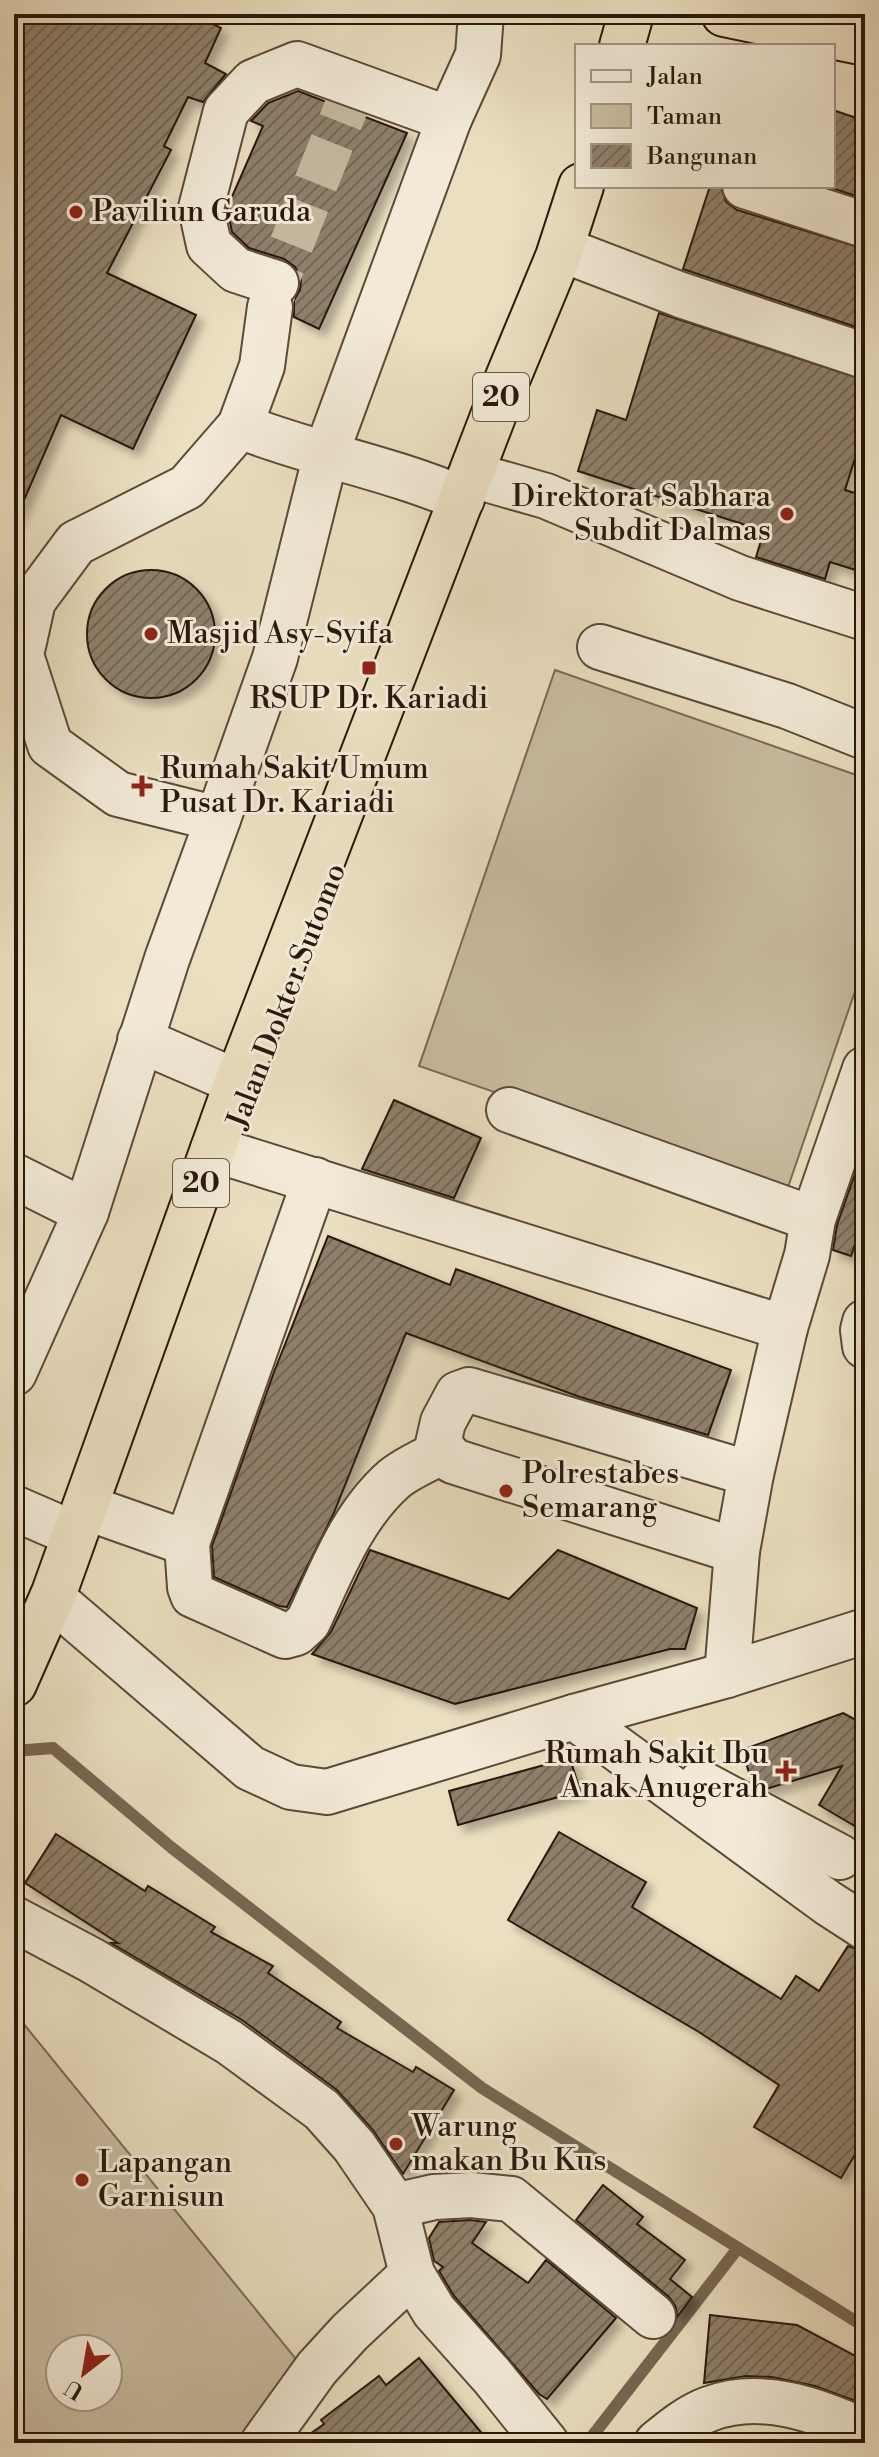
<svg xmlns="http://www.w3.org/2000/svg" width="879" height="2457" viewBox="0 0 879 2457" font-family="'Libre Bodoni',serif">
<style>
.green{fill:#cabda2;stroke:#7a6a57;stroke-width:2;fill-rule:evenodd}
.lines{fill:none;stroke-linecap:round;stroke-linejoin:round}
.stream{stroke:#766753;stroke-width:12}
.building{fill:url(#building-hatch);stroke:#29180c;stroke-width:2;filter:url(#shadow)}
.minor-tunnel{stroke:#c4b79d;stroke-width:44;stroke-dasharray:44 22;stroke-linecap:butt}
.minor-casing{stroke:#5a4a39;stroke-width:48}
.highway-casing{stroke:#29180c;stroke-width:48}
.minor{stroke:#f2ead7;stroke-width:44}
.highway{stroke:#ebdfc1;stroke-width:44}
.poi-dot{fill:#8f2418;stroke:#f2ead7;stroke-width:3}
.labels{text-anchor:middle;dominant-baseline:central;stroke-width:6;stroke-linejoin:round;paint-order:stroke}
.shield{fill:#f2ead7;stroke:#655749;stroke-width:2}
.shield-label{font-size:28px;font-weight:bold;fill:#29180c}
.poi-label{font-size:30px;fill:#29180c;stroke:#f2ead7;text-anchor:start}
.street-label{font-size:30px;fill:#29180c;stroke:#f2ead7}
</style>
<defs>
<pattern id="building-hatch" width="6" height="6" patternUnits="userSpaceOnUse" patternTransform="scale(2)"><rect width="6" height="6" fill="#8e7f6a"/><path d="M-1 1l2-2M0 6l6-6M5 7l2-2" fill="none" stroke="#746756"/></pattern>
<filter id="shadow"><feDropShadow dx="7" dy="7" stdDeviation="4" flood-color="#0004"/></filter>
</defs>
<rect width="100%" height="100%" fill="#ebdfc1"/>
<filter id="stains"><feTurbulence type="fractalNoise" baseFrequency=".0025" numOctaves="4"/><feColorMatrix values="0 0 0 0 .2 0 0 0 0 .09 0 0 0 0 .02 0 0 0 .5 -.17"/></filter>
<radialGradient id="worn" r=".72"><stop offset=".6" stop-color="#630" stop-opacity="0"/><stop offset="1" stop-color="#630" stop-opacity=".3"/></radialGradient>
<g class="green">
<polygon points="555,670 865,778 865,962 786,1193 419,1066"/>
<path d="M 14,2012 L 322,2391 L 258,2443 L 14,2443 ZM 60,2349 L 108,2349 L 108,2397 L 60,2397 Z"/>
</g>
<g class="lines">
<g class="stream">
<polyline points="14,1751 53,1748 172,1848 482,2088 865,2327"/>
<polyline points="587,2443 738,2248"/>
</g>
</g>
<g class="building">
<polygon points="14,14 194,14 221,28 205,63 226,74 203,102 188,97 164,146 171,150 107,273 196,315 133,449 61,415 14,523"/>
<polygon points="298,91 407,133 319,329 294,317 294,300 300,290 301,279 295,267 284,259 249,248 232,232 227,208 263,126 251,121 268,103"/>
<polygon points="833,110 865,121 865,199 826,186 833,186"/>
<polygon points="710,186 721,186 726,202 737,210 865,249 865,330 683,269"/>
<polygon points="659,313 865,380 865,426 845,490 865,496 865,573 830,562 825,579 756,557 764,531 578,471 597,410 626,420"/>
<circle cx="151" cy="634" r="64"/>
<polygon points="394,1100 481,1138 454,1198 362,1169"/>
<polygon points="865,1145 865,1216 851,1256 833,1250 837,1225"/>
<polygon points="328,1236 450,1285 456,1269 731,1370 708,1435 580,1397 406,1333 333,1515 287,1607 279,1606 214,1577 212,1546 274,1372"/>
<polygon points="370,1550 509,1599 558,1550 697,1608 685,1649 670,1649 455,1704 312,1654 331,1632"/>
<polygon points="843,1713 865,1725 865,1832 819,1805 842,1766 766,1789 752,1782 742,1750"/>
<polygon points="570,1758 580,1791 458,1825 449,1791"/>
<polygon points="559,1832 646,1882 632,1907 781,1999 796,1976 819,1991 848,1946 865,1952 865,2138 841,2178 754,2127 779,2085 699,2032 508,1920"/>
<polygon points="56,1834 145,1891 148,1886 215,1927 211,1932 273,1966 268,1973 341,2022 337,2028 413,2072 416,2067 454,2090 403,2174 373,2130 337,2090 242,2020 111,1943 118,1943 25,1883"/>
<polygon points="603,2185 643,2217 637,2224 685,2260 670,2279 692,2297 677,2317 676,2307 669,2297 576,2220"/>
<polygon points="470,2220 486,2222 472,2243 528,2283 546,2260 616,2318 547,2399 539,2394 454,2296 439,2271 443,2267 434,2261 429,2238 439,2222"/>
<polygon points="710,2315 797,2325 865,2361 865,2400 858,2402 815,2386 772,2377 746,2376 704,2383"/>
<polygon points="419,2358 490,2443 297,2443 324,2424 321,2420 379,2376 386,2385"/>
<polygon points="798,2433 819,2440 827,2443 786,2443"/>
</g>
<g class="lines">
<polyline class="minor-tunnel" points="270,307 276,283 347,105"/>
<defs>
<g id="minor">
<polyline points="745,186 865,225"/>
<polyline points="561,249 681,295 865,356"/>
<polyline points="276,283 236,270 209,245 201,208 226,111 253,82 297,64 449,119"/>
<polyline points="270,307 262,366 240,426 187,487 76,543 33,601 21,655 50,745 118,794 218,819 275,658 326,454 449,119 478,55 481,14"/>
<path d="M 240,426 C 313,455 391,468 462,499"/>
<polyline points="472,475 546,496 740,578 865,618"/>
<polyline points="600,647 787,706 865,737"/>
<polyline points="140,1040 237,1082"/>
<polyline points="509,1110 813,1219"/>
<polyline points="213,1149 785,1328"/>
<polyline points="14,1176 86,1212"/>
<polyline points="865,1322 863,1330 865,1346"/>
<polyline points="14,1373 86,1212 167,959 218,819"/>
<polyline points="85,1507 187,1543 315,1180"/>
<polyline points="14,1508 74,1534"/>
<path d="M 187,1543 L 190,1587 L 193,1595 L 285,1636 L 296,1633 L 308,1622 C 331,1573 351,1517 394,1479 C 407,1468 427,1460 443,1451"/>
<polyline points="737,1551 453,1461 438,1444 443,1422 458,1394 469,1390 751,1474"/>
<polyline points="52,1598 250,1768 291,1787 327,1792 574,1717 727,1675 865,1631"/>
<polyline points="727,1675 737,1551 751,1474 785,1328 807,1255 813,1219 865,1069"/>
<polyline points="574,1717 828,1903 865,1927"/>
<polyline points="701,1783 840,1857"/>
<polyline points="14,1919 91,1960 229,2042 322,2110 354,2146 395,2206 412,2274 434,2311 492,2376 546,2443"/>
<polyline points="395,2206 434,2197 471,2195 511,2199 653,2316"/>
<polyline points="263,2443 317,2368 350,2332 412,2274"/>
<path d="M 657,2443 C 673,2430 690,2416 709,2409 C 761,2389 818,2410 865,2432"/>
</g>
<g id="highway">
<polyline points="724,14 865,43"/>
<polyline points="622,46 631,14"/>
<polyline points="14,1684 54,1593 237,1082 507,380 558,257 581,186"/>
</g>
</defs>
<use href="#minor" class="minor-casing"/>
<use href="#highway" class="highway-casing"/>
<use href="#minor" class="minor"/>
<use href="#highway" class="highway"/>
</g>
<g class="poi-dot">
<circle cx="76" cy="212" r="8"/>
<circle cx="787" cy="514" r="8"/>
<circle cx="151" cy="634" r="8"/>
<rect x="361" y="660" width="16" height="16" rx="4"/>
<path d="M138 774h8v8h8v8h-8v8h-8v-8h-8v-8h8z"/>
<circle cx="506" cy="1491" r="8"/>
<path d="M782 1759h8v8h8v8h-8v8h-8v-8h-8v-8h8z"/>
<circle cx="396" cy="2144" r="8"/>
<circle cx="82" cy="2180" r="8"/>
</g>
<g class="labels">
<g class="shield">
<rect x="473" y="373" width="56" height="48" rx="6"/>
<rect x="173" y="1159" width="56" height="48" rx="6"/>
</g>
<g class="shield-label">
<text x="501" y="397">20</text>
<text x="201" y="1183">20</text>
</g>
<g class="poi-label">
<text x="92" y="212">Paviliun Garuda</text>
<text x="771" y="497" text-anchor="end">Direktorat Sabhara<tspan x="771" dy="34">Subdit Dalmas</tspan></text>
<text x="167" y="634">Masjid Asy-Syifa</text>
<text x="369" y="699" text-anchor="middle">RSUP Dr. Kariadi</text>
<text x="160" y="769">Rumah Sakit Umum<tspan x="160" dy="34">Pusat Dr. Kariadi</tspan></text>
<text x="522" y="1474">Polrestabes<tspan x="522" dy="34">Semarang</tspan></text>
<text x="768" y="1754" text-anchor="end">Rumah Sakit Ibu<tspan x="768" dy="34">Anak Anugerah</tspan></text>
<text x="412" y="2127">Warung<tspan x="412" dy="34">makan Bu Kus</tspan></text>
<text x="98" y="2163">Lapangan<tspan x="98" dy="34">Garnisun</tspan></text>
</g>
<g class="street-label">
<text transform="translate(287 996) rotate(-69)">Jalan Dokter Sutomo</text>
</g>
</g>
<rect width="879" height="2457" fill="none" stroke="#ebdfc1" stroke-width="48"/>
<rect x="16" y="16" width="847" height="2425" fill="none" stroke="#29180c" stroke-width="4"/>
<rect x="24" y="24" width="831" height="2409" fill="none" stroke="#29180c" stroke-width="2"/>
<rect x="575" y="44" width="260" height="144" fill="#f2ead7" stroke="#a29686" stroke-width="2"/>
<rect x="591" y="70" width="40" height="12" fill="#f2ead7" stroke="#a29686" stroke-width="2"/>
<text x="647" y="84" font-size="24" fill="#29180c">Jalan</text>
<rect x="591" y="104" width="40" height="24" fill="#cabda2" stroke="#a29686" stroke-width="2"/>
<text x="647" y="124" font-size="24" fill="#29180c">Taman</text>
<rect x="591" y="144" width="40" height="24" fill="url(#building-hatch)" stroke="#a29686" stroke-width="2"/>
<text x="647" y="164" font-size="24" fill="#29180c">Bangunan</text>
<g transform="translate(84 2373) rotate(211)"><circle r="38" fill="#f2ead7" stroke="#a29686" stroke-width="2"/>
<path d="M0-6L14 30L0 20L-14 30Z" fill="#8f2418"/>
<text y="-12" font-size="22" font-weight="bold" text-anchor="middle" fill="#29180c">U</text>
</g>
<rect width="100%" height="100%" filter="url(#stains)"/>
<rect width="100%" height="100%" fill="url(#worn)"/>
</svg>
